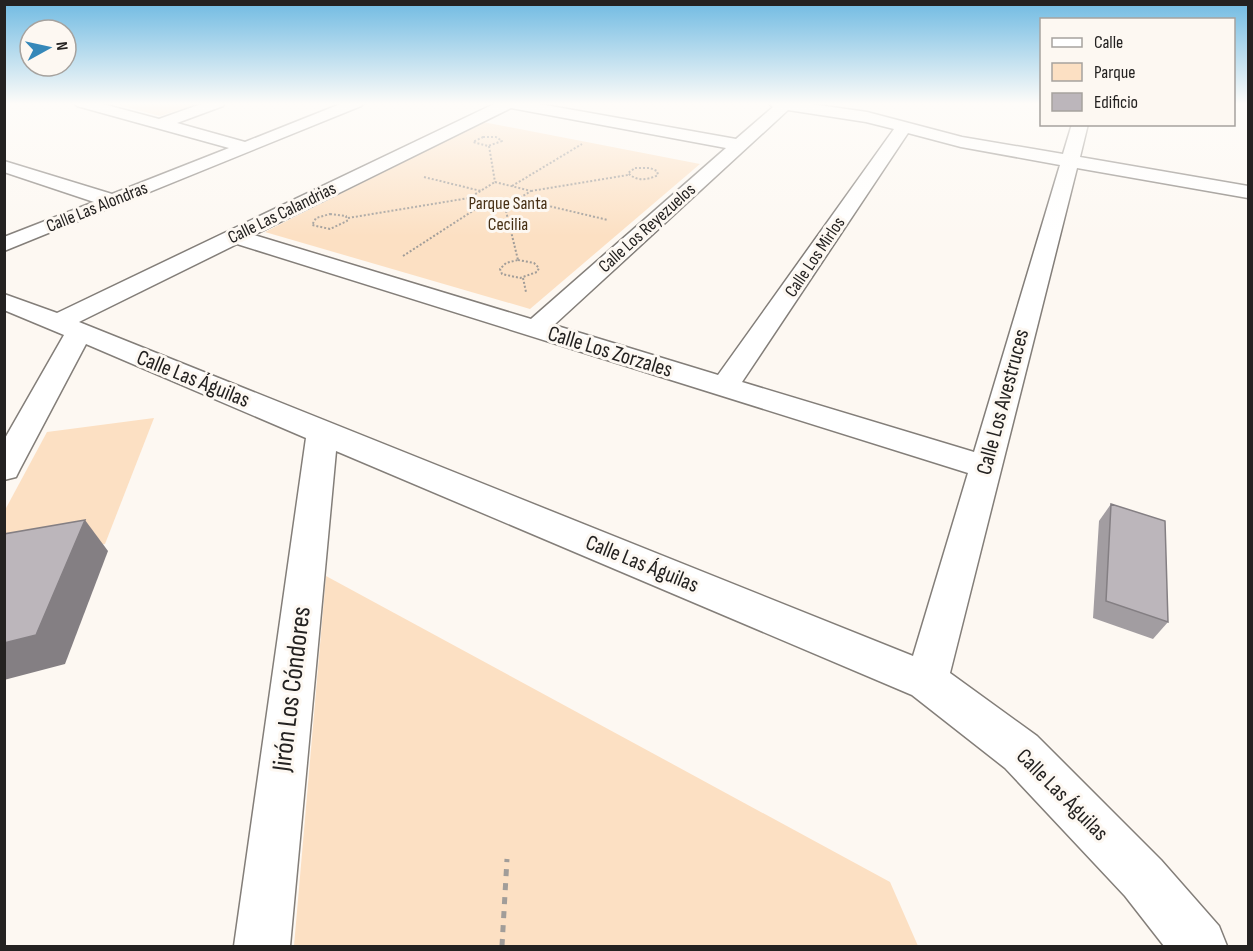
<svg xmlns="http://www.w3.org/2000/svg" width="1253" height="951" viewBox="0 0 1253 951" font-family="'Sofia Sans Condensed',sans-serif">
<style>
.green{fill:#fce0c3}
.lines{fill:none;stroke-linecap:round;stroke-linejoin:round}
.street-casing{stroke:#837e79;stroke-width:3}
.path-far1{stroke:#a19d99;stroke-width:2;stroke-dasharray:2 2;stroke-linecap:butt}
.path{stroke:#a19d99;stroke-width:5;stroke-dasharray:7 7;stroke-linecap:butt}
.street{fill:#fff;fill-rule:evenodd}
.wall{fill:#a29da1}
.shaded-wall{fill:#847f83}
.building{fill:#bcb6bb;stroke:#847f83;stroke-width:1.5}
.labels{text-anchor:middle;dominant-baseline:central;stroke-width:6;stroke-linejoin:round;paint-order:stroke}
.far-park-label{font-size:18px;fill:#473015;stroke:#fdf8f2}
.far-street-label{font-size:18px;fill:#242221;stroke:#fdf8f2}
.street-label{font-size:22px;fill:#242221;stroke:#fdf8f2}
.near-street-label{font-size:27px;fill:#242221;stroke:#fdf8f2}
</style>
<rect width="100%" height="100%" fill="#fdf8f2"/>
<g class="green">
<polygon points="111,103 201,103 160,116"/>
<polygon points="483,122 700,164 530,309 265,232"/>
<polygon points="154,418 105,544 5,560 5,510 47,432"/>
<polygon points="326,576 890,882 918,946 294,946"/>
</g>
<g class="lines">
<defs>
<g id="street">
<polygon points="74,103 99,103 159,119 204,103 225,103 223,106 177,123 245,142 343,103 364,103 361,106 4,251 4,237 94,202 4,172 4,161 112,194 229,148 77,106"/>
<path d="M 496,103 L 534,103 L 736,139 L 773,107 L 768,103 L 804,103 L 867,112 L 962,137 L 1063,154 L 1072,124 L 1088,124 L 1080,157 L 1248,186 L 1248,198 L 1077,168 L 950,673 L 1037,736 L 1161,860 L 1219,926 L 1227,946 L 1164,946 L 1125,896 L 1005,768 L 912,695 L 336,451 L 290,946 L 234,946 L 306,438 L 86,344 L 20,469 L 16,477 L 4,480 L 4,440 L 64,335 L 4,310 L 4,294 L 57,313 ZM 511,108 L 726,148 L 531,319 L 254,235 ZM 788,110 L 866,122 L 894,129 L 718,375 L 554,325 ZM 908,133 L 961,147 L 1060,165 L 974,452 L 742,382 ZM 237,244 L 968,473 L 913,656 L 79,322 Z"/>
</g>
</defs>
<use href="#street" class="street-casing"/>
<g class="path-far1">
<polygon points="483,137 496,137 502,141 488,146 473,142"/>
<polyline points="489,146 495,182"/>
<path d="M 635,168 L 650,168 L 657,171 L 658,175 C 648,180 637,182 628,173 Z"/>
<polyline points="424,177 481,191"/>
<polygon points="495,182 531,191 505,207 469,198"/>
<polyline points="512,186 582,144"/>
<polyline points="531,191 628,175"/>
<polyline points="519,199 608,220"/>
<polyline points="505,207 518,260"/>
<polygon points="330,214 346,216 347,221 330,229 312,225 316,218"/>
<polyline points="348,218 469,198"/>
<polyline points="403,256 485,203"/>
<polygon points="518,260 534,263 539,268 537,272 520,278 502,274 500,269 506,263"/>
<polyline points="523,278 526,292"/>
</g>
<polyline class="path" points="502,946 507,859"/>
<use href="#street" class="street"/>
</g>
<polygon class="wall" points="1111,504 1168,622 1153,639 1093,618 1099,521"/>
<polygon class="shaded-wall" points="85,520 108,551 65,664 4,680 4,643"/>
<g class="building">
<polygon points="1111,504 1165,521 1168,622 1106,601"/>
<polygon points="85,520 36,635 4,643 4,534"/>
</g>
<linearGradient id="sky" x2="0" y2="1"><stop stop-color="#6fbae2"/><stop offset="0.44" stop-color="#fefcf9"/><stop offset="1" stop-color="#fefcf9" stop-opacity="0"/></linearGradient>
<rect width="1253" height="236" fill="url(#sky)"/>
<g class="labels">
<g class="far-park-label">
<text x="508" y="203">Parque Santa<tspan x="508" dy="21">Cecilia</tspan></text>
</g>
<g class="far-street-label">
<text transform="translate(97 207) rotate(-22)">Calle Las Alondras</text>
<text transform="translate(282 213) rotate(-26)">Calle Las Calandrias</text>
<text transform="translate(647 228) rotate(-42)">Calle Los Reyezuelos</text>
<text transform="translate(815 257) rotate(-56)">Calle Los Mirlos</text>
</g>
<g class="street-label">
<text transform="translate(610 352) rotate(17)">Calle Los Zorzales</text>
<text transform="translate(193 379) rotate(22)">Calle Las Águilas</text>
<text transform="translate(1003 402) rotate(-75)">Calle Los Avestruces</text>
<text transform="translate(642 564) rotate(22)">Calle Las Águilas</text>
<text transform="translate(1062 795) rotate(45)">Calle Las Águilas</text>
</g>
<g class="near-street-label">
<text transform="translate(292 689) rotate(-83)">Jirón Los Cóndores</text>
</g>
</g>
<rect width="1253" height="951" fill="none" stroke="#242221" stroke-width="12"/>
<rect x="1040" y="18" width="195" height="108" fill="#fdf8f2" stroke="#a6a29e" stroke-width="1.5"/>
<rect x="1052" y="38" width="30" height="9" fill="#ffffff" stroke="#a6a29e" stroke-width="1.5"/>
<text x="1094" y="48" font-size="18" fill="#242221">Calle</text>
<rect x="1052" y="63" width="30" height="18" fill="#fce0c3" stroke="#a6a29e" stroke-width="1.5"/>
<text x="1094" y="78" font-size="18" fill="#242221">Parque</text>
<rect x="1052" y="93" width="30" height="18" fill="#bcb6bb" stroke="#a6a29e" stroke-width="1.5"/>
<text x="1094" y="108" font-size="18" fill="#242221">Edificio</text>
<g transform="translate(48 48) rotate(82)"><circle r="28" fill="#fdf8f2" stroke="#a6a29e" stroke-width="1.5"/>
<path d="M0-4.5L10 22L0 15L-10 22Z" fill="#3688b9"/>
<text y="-9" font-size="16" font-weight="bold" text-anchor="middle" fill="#242221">N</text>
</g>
</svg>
